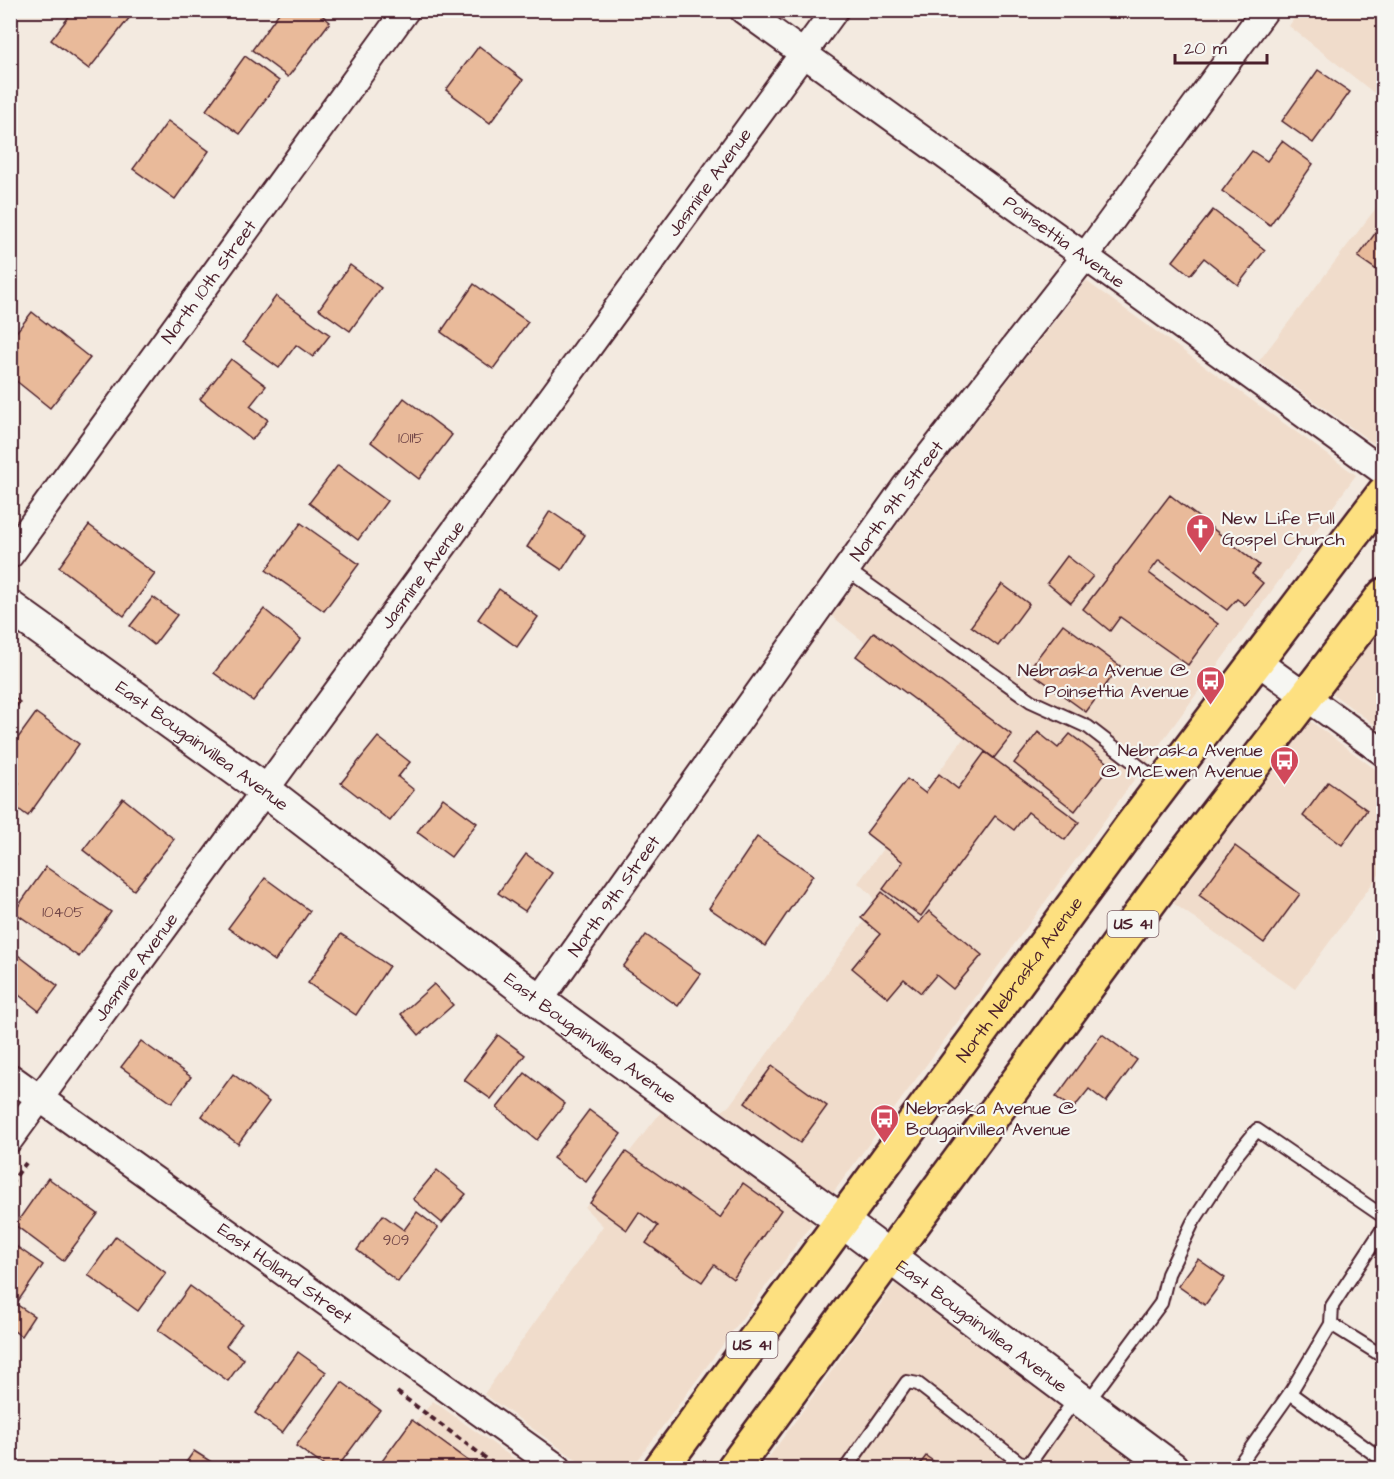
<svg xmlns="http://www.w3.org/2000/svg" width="1394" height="1479" viewBox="0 0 1394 1479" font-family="'Architects Daughter',sans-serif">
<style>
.built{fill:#f0dccb}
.building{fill:#e9ba9a;stroke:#4a1f2b;stroke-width:1.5}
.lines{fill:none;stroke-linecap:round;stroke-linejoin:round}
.service-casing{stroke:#4a1f2b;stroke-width:16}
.minor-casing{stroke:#4a1f2b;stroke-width:30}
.tertiary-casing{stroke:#4a1f2b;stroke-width:36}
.primary-casing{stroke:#4a1f2b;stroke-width:38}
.path{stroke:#4a1f2b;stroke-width:4;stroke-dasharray:6 4.5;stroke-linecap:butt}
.service{stroke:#f6f6f2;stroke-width:12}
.minor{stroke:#f6f6f2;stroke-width:26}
.tertiary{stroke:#f6f6f2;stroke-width:32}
.primary{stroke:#fde080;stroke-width:33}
.labels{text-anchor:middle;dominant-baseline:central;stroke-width:4.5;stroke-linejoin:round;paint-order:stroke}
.number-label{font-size:15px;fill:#724647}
.shield{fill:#f6f6f2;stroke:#7e6067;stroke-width:1.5}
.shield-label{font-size:16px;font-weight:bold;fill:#4a1f2b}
.street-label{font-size:18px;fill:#4a1f2b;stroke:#f6f6f2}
.poi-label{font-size:18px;fill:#4a1f2b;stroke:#f6f6f2;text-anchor:start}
</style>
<rect width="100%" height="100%" fill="#f3eae0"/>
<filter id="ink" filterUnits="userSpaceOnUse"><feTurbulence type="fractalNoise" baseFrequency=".0167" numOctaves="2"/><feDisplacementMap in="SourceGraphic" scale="12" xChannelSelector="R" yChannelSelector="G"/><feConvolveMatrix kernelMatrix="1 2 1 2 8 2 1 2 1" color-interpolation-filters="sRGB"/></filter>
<g filter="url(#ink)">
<g class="built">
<polygon points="1300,10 1383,11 1383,100 1289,26"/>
<polygon points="1383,199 1384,437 1377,446 1259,361"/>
<polygon points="1086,281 1356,475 833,1193 722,1111 729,1106 871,912 874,903 872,895 858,883 971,728 832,616 917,497"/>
<polygon points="1383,621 1383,731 1330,692"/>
<polygon points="1309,720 1383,775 1383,869 1295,989 1173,903"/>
<polygon points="662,1111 813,1222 632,1468 588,1468 484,1394 603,1226 585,1208"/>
<polygon points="895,1284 1143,1468 761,1468"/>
<polygon points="433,1401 527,1468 380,1468"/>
</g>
<g class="building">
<polygon points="74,10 122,10 130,17 89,69 51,40"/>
<polygon points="281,10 316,10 330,22 288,77 252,50"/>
<polygon points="479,46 523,80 490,123 446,90"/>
<polygon points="245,56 279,81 240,134 206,110"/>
<polygon points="1318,70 1350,92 1313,143 1282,121"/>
<polygon points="168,121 209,151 175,199 133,169"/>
<polygon points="1282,141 1313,164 1270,225 1222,191 1252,151 1267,161"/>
<polygon points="1213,210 1265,250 1238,285 1204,258 1190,275 1173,261"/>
<polygon points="1384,221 1384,275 1358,257"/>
<polygon points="350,265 381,288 350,331 319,309"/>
<polygon points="474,284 528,322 493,369 441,332"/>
<polygon points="276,296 330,335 313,357 296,345 279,368 243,342"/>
<polygon points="32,312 90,358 50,408 10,376 10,340"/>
<polygon points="231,359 266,386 250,406 268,420 252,440 200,399"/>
<polygon points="404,398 452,435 419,479 371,442"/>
<polygon points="338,465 387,501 358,540 309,503"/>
<polygon points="1170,495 1259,565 1252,574 1263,583 1245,605 1237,599 1227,610 1159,560 1149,573 1218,624 1188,665 1120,617 1110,631 1083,609"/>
<polygon points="550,511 585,535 562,570 527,547"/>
<polygon points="301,523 359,564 324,611 266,570"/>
<polygon points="89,525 155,574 124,616 59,567"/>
<polygon points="1067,556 1093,576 1071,603 1047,583"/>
<polygon points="1002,584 1029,604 998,646 971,626"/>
<polygon points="499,589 538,617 517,647 478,619"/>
<polygon points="153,597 177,615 154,645 130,626"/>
<polygon points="264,609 301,639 253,701 214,673"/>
<polygon points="1063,624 1120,666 1086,712 1028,670"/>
<polygon points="874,632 1012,735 994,758 856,656"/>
<polygon points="10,695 20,702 10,716"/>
<polygon points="36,713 79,744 28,816 10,803 10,795 19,783 10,777 10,749"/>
<polygon points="1038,732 1058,748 1070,734 1111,765 1075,811 1014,763"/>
<polygon points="378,737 410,762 398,777 414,790 390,821 341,783"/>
<polygon points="985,752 1079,822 1065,840 1028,812 1014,830 995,816 921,916 883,889 903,862 866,833 907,779 925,793 939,774 958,789"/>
<polygon points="1328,782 1367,810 1342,845 1303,816"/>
<polygon points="123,798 174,839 134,890 83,850"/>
<polygon points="443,798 477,823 451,857 417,832"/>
<polygon points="757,837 813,875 765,946 709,908"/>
<polygon points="1235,846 1300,894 1264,943 1199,895"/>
<polygon points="526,854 552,873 525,911 498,893"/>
<polygon points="46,867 111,912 79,957 14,912"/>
<polygon points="265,878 310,911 275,961 228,928"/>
<polygon points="882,892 919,923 929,911 982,955 953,989 936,975 921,993 904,979 888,998 852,968 880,934 861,918"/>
<polygon points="341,934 389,966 356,1015 308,983"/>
<polygon points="646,935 701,974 678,1006 623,967"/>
<polygon points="10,949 58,986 39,1011 10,988"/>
<polygon points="434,984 453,1005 419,1035 401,1014"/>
<polygon points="1102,1034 1137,1060 1106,1102 1089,1089 1073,1109 1056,1097"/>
<polygon points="498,1035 525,1055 491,1099 464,1080"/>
<polygon points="141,1041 191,1077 172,1103 121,1067"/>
<polygon points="772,1066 827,1106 800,1143 745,1103"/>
<polygon points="525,1073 565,1104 537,1140 497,1108"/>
<polygon points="233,1074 269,1102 238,1144 202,1116"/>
<polygon points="589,1110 621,1134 586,1182 553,1158"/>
<polygon points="626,1152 720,1218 743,1183 781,1210 733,1279 714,1265 702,1282 646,1243 658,1226 639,1212 627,1230 590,1203"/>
<polygon points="437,1170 466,1194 442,1223 413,1199"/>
<polygon points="48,1178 98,1214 63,1261 15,1225"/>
<polygon points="417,1212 438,1228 398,1282 357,1250 383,1215 404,1230"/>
<polygon points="116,1236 166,1273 138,1311 88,1275"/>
<polygon points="10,1242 43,1265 16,1304 34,1316 21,1336 10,1328"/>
<polygon points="1198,1259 1225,1278 1205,1305 1178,1286"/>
<polygon points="190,1286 242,1324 226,1346 244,1359 228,1381 158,1330"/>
<polygon points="298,1352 326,1372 282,1433 255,1413"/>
<polygon points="342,1382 380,1410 337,1468 327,1468 296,1446"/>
<polygon points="412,1420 471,1463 467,1468 377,1468"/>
<polygon points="194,1451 221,1468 182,1468"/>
<polygon points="926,1456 943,1468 917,1468"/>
</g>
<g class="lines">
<defs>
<g id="service">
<polyline points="846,569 1031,701 1088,727 1162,784"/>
<polyline points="1331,1324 1384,1357"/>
<polyline points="1290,1393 1384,1461"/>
<polyline points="1087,1403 1161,1303 1168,1274 1193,1222 1235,1157 1257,1130 1384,1217"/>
<polyline points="846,1468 907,1382 918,1384 1019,1462 1029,1464 1076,1398"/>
<polyline points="1237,1468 1290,1393 1331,1324 1332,1306 1384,1227"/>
</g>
<g id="minor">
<path id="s1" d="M 743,10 L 1384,472"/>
<path id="s2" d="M 10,555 L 406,10"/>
<polyline points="1258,662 1384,753"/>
<path id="s3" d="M 539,1001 L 905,487 L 1084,258 L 1265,10"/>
<path id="s4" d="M 10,1077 L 558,1468"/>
<path id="s5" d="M 10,1139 L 835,10"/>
</g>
<g id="tertiary">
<path id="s6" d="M 10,607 L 266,791 L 539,1001 L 843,1222 L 1172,1468"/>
</g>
<g id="primary">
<path id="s7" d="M 661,1468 L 1130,828 L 1384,493"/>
<polyline points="734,1468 1175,867 1384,595"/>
</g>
</defs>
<use href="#service" class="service-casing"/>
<use href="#minor" class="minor-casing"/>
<use href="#tertiary" class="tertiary-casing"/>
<use href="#primary" class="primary-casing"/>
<g class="path">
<polyline points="10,1184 26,1163"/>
<polyline points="397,1392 499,1468"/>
</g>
<use href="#service" class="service"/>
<use href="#minor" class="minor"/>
<use href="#tertiary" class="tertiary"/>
<use href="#primary" class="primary"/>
</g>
</g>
<defs>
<symbol id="church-pin" viewBox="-11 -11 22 30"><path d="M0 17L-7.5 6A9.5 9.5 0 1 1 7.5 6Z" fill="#d1495b" stroke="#f6f6f2"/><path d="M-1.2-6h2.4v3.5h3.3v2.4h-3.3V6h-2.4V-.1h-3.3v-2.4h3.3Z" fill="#fff"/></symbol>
<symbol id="bus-pin" viewBox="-11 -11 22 30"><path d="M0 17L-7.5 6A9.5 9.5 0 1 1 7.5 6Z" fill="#d1495b" stroke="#f6f6f2"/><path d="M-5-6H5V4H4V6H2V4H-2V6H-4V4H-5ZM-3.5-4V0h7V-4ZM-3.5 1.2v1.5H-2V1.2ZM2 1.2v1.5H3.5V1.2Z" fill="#fff"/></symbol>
</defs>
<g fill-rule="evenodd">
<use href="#church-pin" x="1184" y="512" width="33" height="45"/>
<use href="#bus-pin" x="1194" y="664" width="33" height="45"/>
<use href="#bus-pin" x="1268" y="744" width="33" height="45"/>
<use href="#bus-pin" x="868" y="1102" width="33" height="45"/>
</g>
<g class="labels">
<g class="number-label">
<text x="411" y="438">10115</text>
<text x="63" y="912">10405</text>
<text x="396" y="1240">909</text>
</g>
<g class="shield">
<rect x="1107.5" y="911" width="51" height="26" rx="4.5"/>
<rect x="726.5" y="1332" width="51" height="26" rx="4.5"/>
</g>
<g class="shield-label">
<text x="1133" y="924">US 41</text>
<text x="752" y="1345">US 41</text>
</g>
<g class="street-label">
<text stroke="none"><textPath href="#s5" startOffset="1185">Jasmine Avenue</textPath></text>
<text stroke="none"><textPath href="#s1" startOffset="396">Poinsettia Avenue</textPath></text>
<text stroke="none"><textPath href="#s2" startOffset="338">North 10th Street</textPath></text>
<text stroke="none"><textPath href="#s3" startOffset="615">North 9th Street</textPath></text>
<text stroke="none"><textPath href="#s5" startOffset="699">Jasmine Avenue</textPath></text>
<text stroke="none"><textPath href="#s6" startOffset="237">East Bougainvillea Avenue</textPath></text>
<text stroke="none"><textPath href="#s3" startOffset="129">North 9th Street</textPath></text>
<text stroke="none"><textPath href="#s5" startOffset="213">Jasmine Avenue</textPath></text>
<text stroke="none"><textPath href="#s7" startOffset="606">North Nebraska Avenue</textPath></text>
<text stroke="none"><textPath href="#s6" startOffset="723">East Bougainvillea Avenue</textPath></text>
<text stroke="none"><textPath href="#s4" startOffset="338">East Holland Street</textPath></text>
<text stroke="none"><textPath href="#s6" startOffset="1209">East Bougainvillea Avenue</textPath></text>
</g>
<g class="poi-label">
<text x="1222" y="518">New Life Full<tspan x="1222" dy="21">Gospel Church</tspan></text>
<text x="1189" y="670" text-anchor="end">Nebraska Avenue @<tspan x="1189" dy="21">Poinsettia Avenue</tspan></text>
<text x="1263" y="750" text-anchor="end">Nebraska Avenue<tspan x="1263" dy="21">@ McEwen Avenue</tspan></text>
<text x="906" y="1108">Nebraska Avenue @<tspan x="906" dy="21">Bougainvillea Avenue</tspan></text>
</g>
</g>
<rect width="1394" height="1479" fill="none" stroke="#f6f6f2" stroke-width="36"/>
<rect x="18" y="18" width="1358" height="1443" fill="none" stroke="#4a1f2b" stroke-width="2" filter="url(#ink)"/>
<path d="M1175 54v9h92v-9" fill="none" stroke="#4a1f2b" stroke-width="3"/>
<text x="1184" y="54" font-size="18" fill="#4a1f2b" stroke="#f6f6f2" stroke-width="4.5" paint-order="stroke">20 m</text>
</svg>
